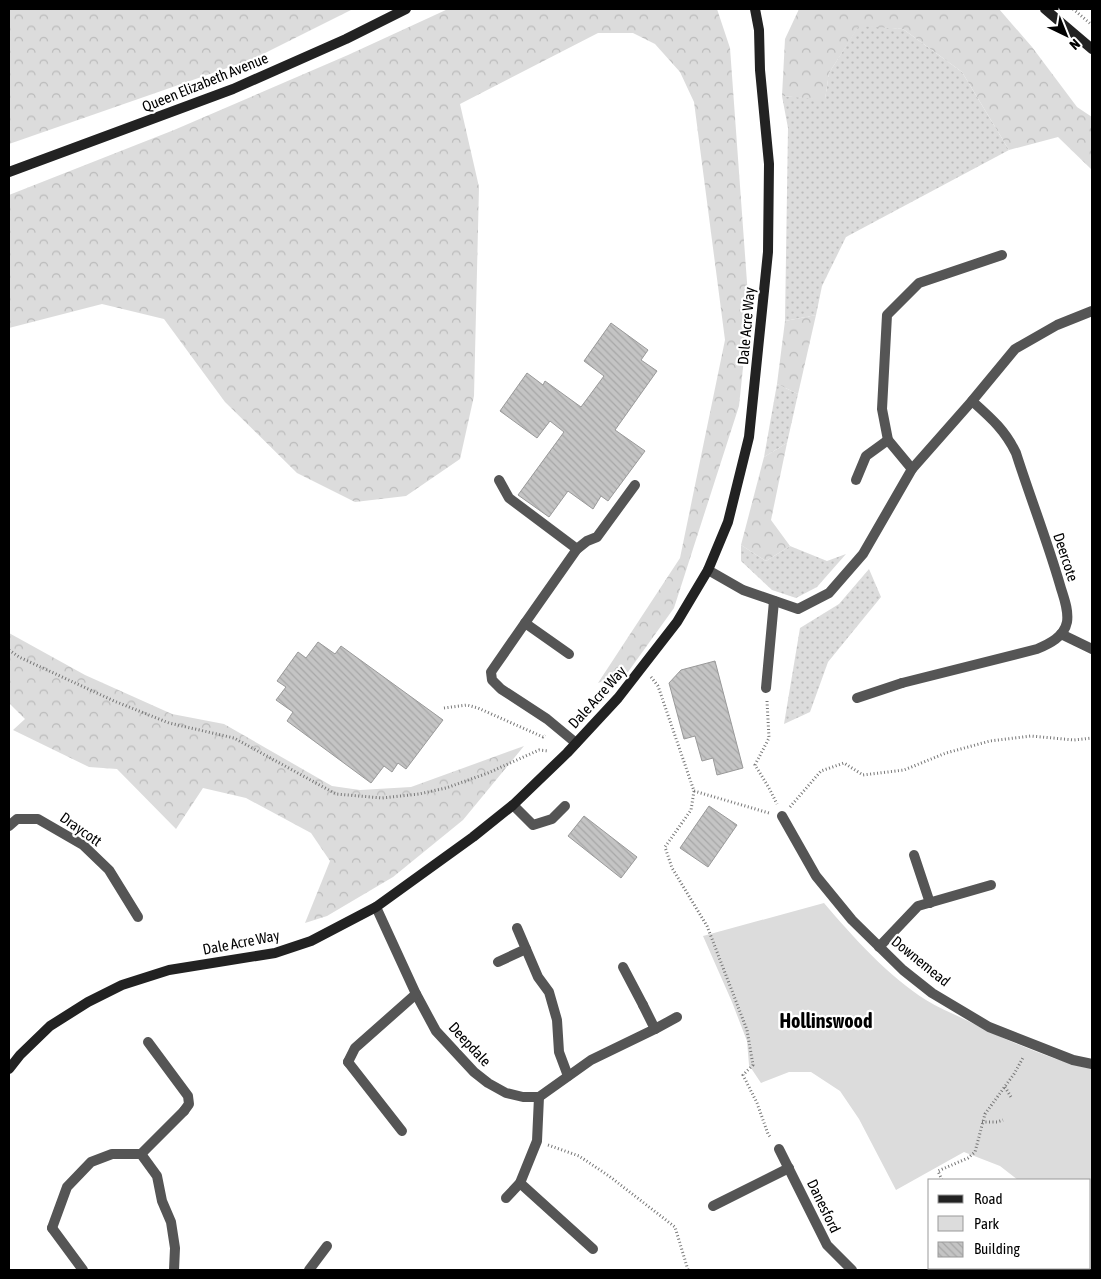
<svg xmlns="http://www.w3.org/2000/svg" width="1101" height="1279" viewBox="0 0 1101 1279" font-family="'Asap Condensed',sans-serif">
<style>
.grass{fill:url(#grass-dots)}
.forest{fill:url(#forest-crowns)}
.park{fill:#dcdcdc}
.building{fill:url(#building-back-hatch);stroke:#999}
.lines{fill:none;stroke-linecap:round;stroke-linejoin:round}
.path{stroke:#777;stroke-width:3;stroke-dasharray:1 2.5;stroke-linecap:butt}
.lane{stroke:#555;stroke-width:10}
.street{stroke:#555;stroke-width:10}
.secondary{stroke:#222;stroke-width:10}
.labels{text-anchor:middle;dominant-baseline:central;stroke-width:4.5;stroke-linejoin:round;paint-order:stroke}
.street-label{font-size:15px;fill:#000;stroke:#fff}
.district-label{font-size:20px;font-weight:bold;fill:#000;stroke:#fff}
</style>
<defs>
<pattern id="grass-dots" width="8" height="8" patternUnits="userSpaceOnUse" patternTransform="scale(1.25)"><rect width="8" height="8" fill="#dcdcdc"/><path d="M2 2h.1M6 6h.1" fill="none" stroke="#bbb" stroke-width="1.8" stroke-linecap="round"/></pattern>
<pattern id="forest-crowns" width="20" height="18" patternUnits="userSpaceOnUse" patternTransform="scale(1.25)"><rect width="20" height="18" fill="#dcdcdc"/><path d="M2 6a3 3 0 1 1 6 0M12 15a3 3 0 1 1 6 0" fill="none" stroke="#bbb"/></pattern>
<pattern id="building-back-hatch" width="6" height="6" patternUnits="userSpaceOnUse" patternTransform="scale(1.25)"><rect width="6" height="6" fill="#c4c4c4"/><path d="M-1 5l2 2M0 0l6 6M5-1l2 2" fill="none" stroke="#a7a7a7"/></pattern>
</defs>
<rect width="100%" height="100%" fill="#fff"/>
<g class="grass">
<polygon points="859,25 903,29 962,72 1009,150 846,237 822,286 816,315 785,321 788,128 782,96 825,99 829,73"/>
<polygon points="777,384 798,394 787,443 764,457"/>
<polygon points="741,545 766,561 790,546 827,561 846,554 817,587 796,598 772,590 741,561"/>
<polygon points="869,569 881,597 828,662 810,712 784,724 800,628 839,604"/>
</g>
<g class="forest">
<polygon points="9,9 353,9 253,59 9,144"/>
<polygon points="448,9 717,9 730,48 749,310 739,406 674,608 628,672 598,683 680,558 725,340 694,102 680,72 655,44 633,33 598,33 460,104 479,187 474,396 460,459 406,496 355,502 297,473 225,402 164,319 102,304 9,328 9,195 174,130 348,55"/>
<polygon points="799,9 999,9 1032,47 1077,107 1092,117 1092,170 1058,137 1009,150 962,72 903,29 859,26 829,73 825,100 782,96 785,39"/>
<polygon points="816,315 798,394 777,384 785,321"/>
<polygon points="787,443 771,520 790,546 766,561 741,545 764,457"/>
<polygon points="9,633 85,675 172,714 224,724 332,786 360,790 411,787 524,746 463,820 393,877 327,916 305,923 330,861 311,833 246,798 203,788 176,829 117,769 89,767 13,730 25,719 9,703"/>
</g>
<path class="park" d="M 824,903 C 852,936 889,977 926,1000 C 939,1008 954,1014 968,1021 C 1008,1041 1048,1059 1092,1069 L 1092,1270 L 1051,1270 L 1050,1268 L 1090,1268 L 1090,1180 L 1018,1180 L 1000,1166 L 964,1152 L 896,1190 L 859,1119 L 840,1091 L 811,1072 L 789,1072 L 761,1083 L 749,1065 L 747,1041 L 732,1002 L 703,936 Z"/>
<g class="building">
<polygon points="611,323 648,350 641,360 657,371 615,430 645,451 608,501 601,496 593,509 568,491 549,517 518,495 564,432 550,421 537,438 500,411 527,373 543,385 545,381 581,407 604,376 584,361"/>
<polygon points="318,642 335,654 341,646 443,720 406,769 398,763 392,772 384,766 371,783 287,721 293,712 276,700 286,687 277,681 298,652 306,658"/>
<polygon points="715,661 743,768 717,775 713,758 702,761 695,736 684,739 669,683 681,670"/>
<polygon points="709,806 737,825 708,867 680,848"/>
<polygon points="584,816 637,857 621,878 568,836"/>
</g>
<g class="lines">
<g class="path">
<polyline points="1073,9 1092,25"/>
<polyline points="9,650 19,657 114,701 169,723 234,738 336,794 382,798 419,794 446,788 488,773 539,750 549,751"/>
<polyline points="651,677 658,686 694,791 691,810 665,847 672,868 707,926 747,1030 753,1065 743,1075 757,1103 768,1134 771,1138"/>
<polyline points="767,701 769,738 755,765 769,788 777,804"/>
<polyline points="444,708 467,705 478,708 543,737 545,735"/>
<polyline points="694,791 769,813"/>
<polyline points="790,807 821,771 844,763 863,775 904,770 946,753 990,741 1031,736 1074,740 1092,738"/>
<polyline points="1005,1087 1011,1097"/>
<polyline points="982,1122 997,1122 1003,1120"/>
<polyline points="548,1145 579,1156 609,1176 675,1227 688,1270"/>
<polyline points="942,1180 938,1171 968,1158 975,1152 985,1114 1014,1074 1024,1056"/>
</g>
<g class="lane">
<polyline points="499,480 509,498 577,549"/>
<polyline points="525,623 577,549 587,541 597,537 635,485"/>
<polyline points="1061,634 1092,649"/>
<polyline points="569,654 525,623 491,672 492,680 501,689 547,719 576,743"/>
<polyline points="857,698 902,683"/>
<polyline points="623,967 643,1005"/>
<polyline points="148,1042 188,1096 189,1104 184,1111"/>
<polyline points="348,1062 402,1131"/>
<polyline points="520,1183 593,1249"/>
<polyline points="713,1206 789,1168"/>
<polyline points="52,1228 83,1270"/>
<polyline points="979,1268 981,1270"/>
</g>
<g class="street">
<polyline points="912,469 888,440 882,409 887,315 919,283 1002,255"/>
<polyline points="856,480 866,456 888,440"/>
<polyline points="708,570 743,590 798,609 829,593 863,554 912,469 972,401 1015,349 1057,325 1092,311"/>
<path d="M 902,683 L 1037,649 C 1049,644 1064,637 1067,622 C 1069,609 1063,596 1060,585 C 1047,540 1030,497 1016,453 C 1005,430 991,418 972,401"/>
<polyline points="766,688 774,601"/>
<polyline points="513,805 533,825 552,819 565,806"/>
<polyline points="782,816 816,876 852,920 903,970 932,993 989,1027 1073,1060 1092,1064"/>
<polyline points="9,826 17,819 38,819 83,845 109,870 138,917"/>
<polyline points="914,855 930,903"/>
<polyline points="376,907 416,994 436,1031 474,1072 488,1083 506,1093 523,1097 539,1097 591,1060 655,1029"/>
<polyline points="517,928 538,977 549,992 557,1020 559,1052 568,1076"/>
<polyline points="879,947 918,906 991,885"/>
<polyline points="498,962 526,949"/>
<polyline points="643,1005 655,1029 677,1017"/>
<polyline points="348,1062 355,1048 416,994"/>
<polyline points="779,1149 827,1245 852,1270"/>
<polyline points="141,1154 184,1111"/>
<polyline points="506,1198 520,1183 537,1141 539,1097"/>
<polyline points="52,1228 67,1187 91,1162 112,1154 141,1154 157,1176 162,1201 171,1222 175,1248 174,1270"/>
<polyline points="309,1270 327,1246"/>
</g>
<g class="secondary">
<polyline points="1045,9 1092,49"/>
<polyline points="9,172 233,89 346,39 406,9"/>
<polyline points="9,1069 20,1055 50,1026 88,1002 122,985 169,970 275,953 311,941 376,907 473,837 513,805 567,753 618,698 677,622 708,570 728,522 749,437 768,252 769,164 760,70 759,30 755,9"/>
</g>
</g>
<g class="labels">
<g class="street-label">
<text transform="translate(205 82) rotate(-22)">Queen Elizabeth Avenue</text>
<text transform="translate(746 326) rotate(-85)">Dale Acre Way</text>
<text transform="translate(1066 557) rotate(72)">Deercote</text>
<text transform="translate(597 697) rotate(-48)">Dale Acre Way</text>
<text transform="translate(81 829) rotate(35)">Draycott</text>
<text transform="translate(241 942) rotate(-11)">Dale Acre Way</text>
<text transform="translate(921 961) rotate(39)">Downemead</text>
<text transform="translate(470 1044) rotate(47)">Deepdale</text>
<text transform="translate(824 1206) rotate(64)">Danesford</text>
</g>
<g class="district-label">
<text x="826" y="1020">Hollinswood</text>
</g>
</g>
<rect width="1101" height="1279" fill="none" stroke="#000000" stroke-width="20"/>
<rect x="928" y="1179" width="162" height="90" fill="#ffffff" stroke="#999999"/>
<rect x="938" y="1195" width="25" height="8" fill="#222222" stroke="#999999"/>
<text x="974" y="1204" font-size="15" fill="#000000">Road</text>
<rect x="938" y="1216" width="25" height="15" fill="#dcdcdc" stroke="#999999"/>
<text x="974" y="1229" font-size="15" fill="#000000">Park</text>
<rect x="938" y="1242" width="25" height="15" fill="url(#building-back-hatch)" stroke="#999999"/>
<text x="974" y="1254" font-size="15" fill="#000000">Building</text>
<g transform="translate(1066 35) rotate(137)" stroke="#ffffff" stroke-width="4" paint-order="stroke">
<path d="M0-4L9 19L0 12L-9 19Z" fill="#000000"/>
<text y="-8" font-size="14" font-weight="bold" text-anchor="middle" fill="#000000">N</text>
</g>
</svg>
